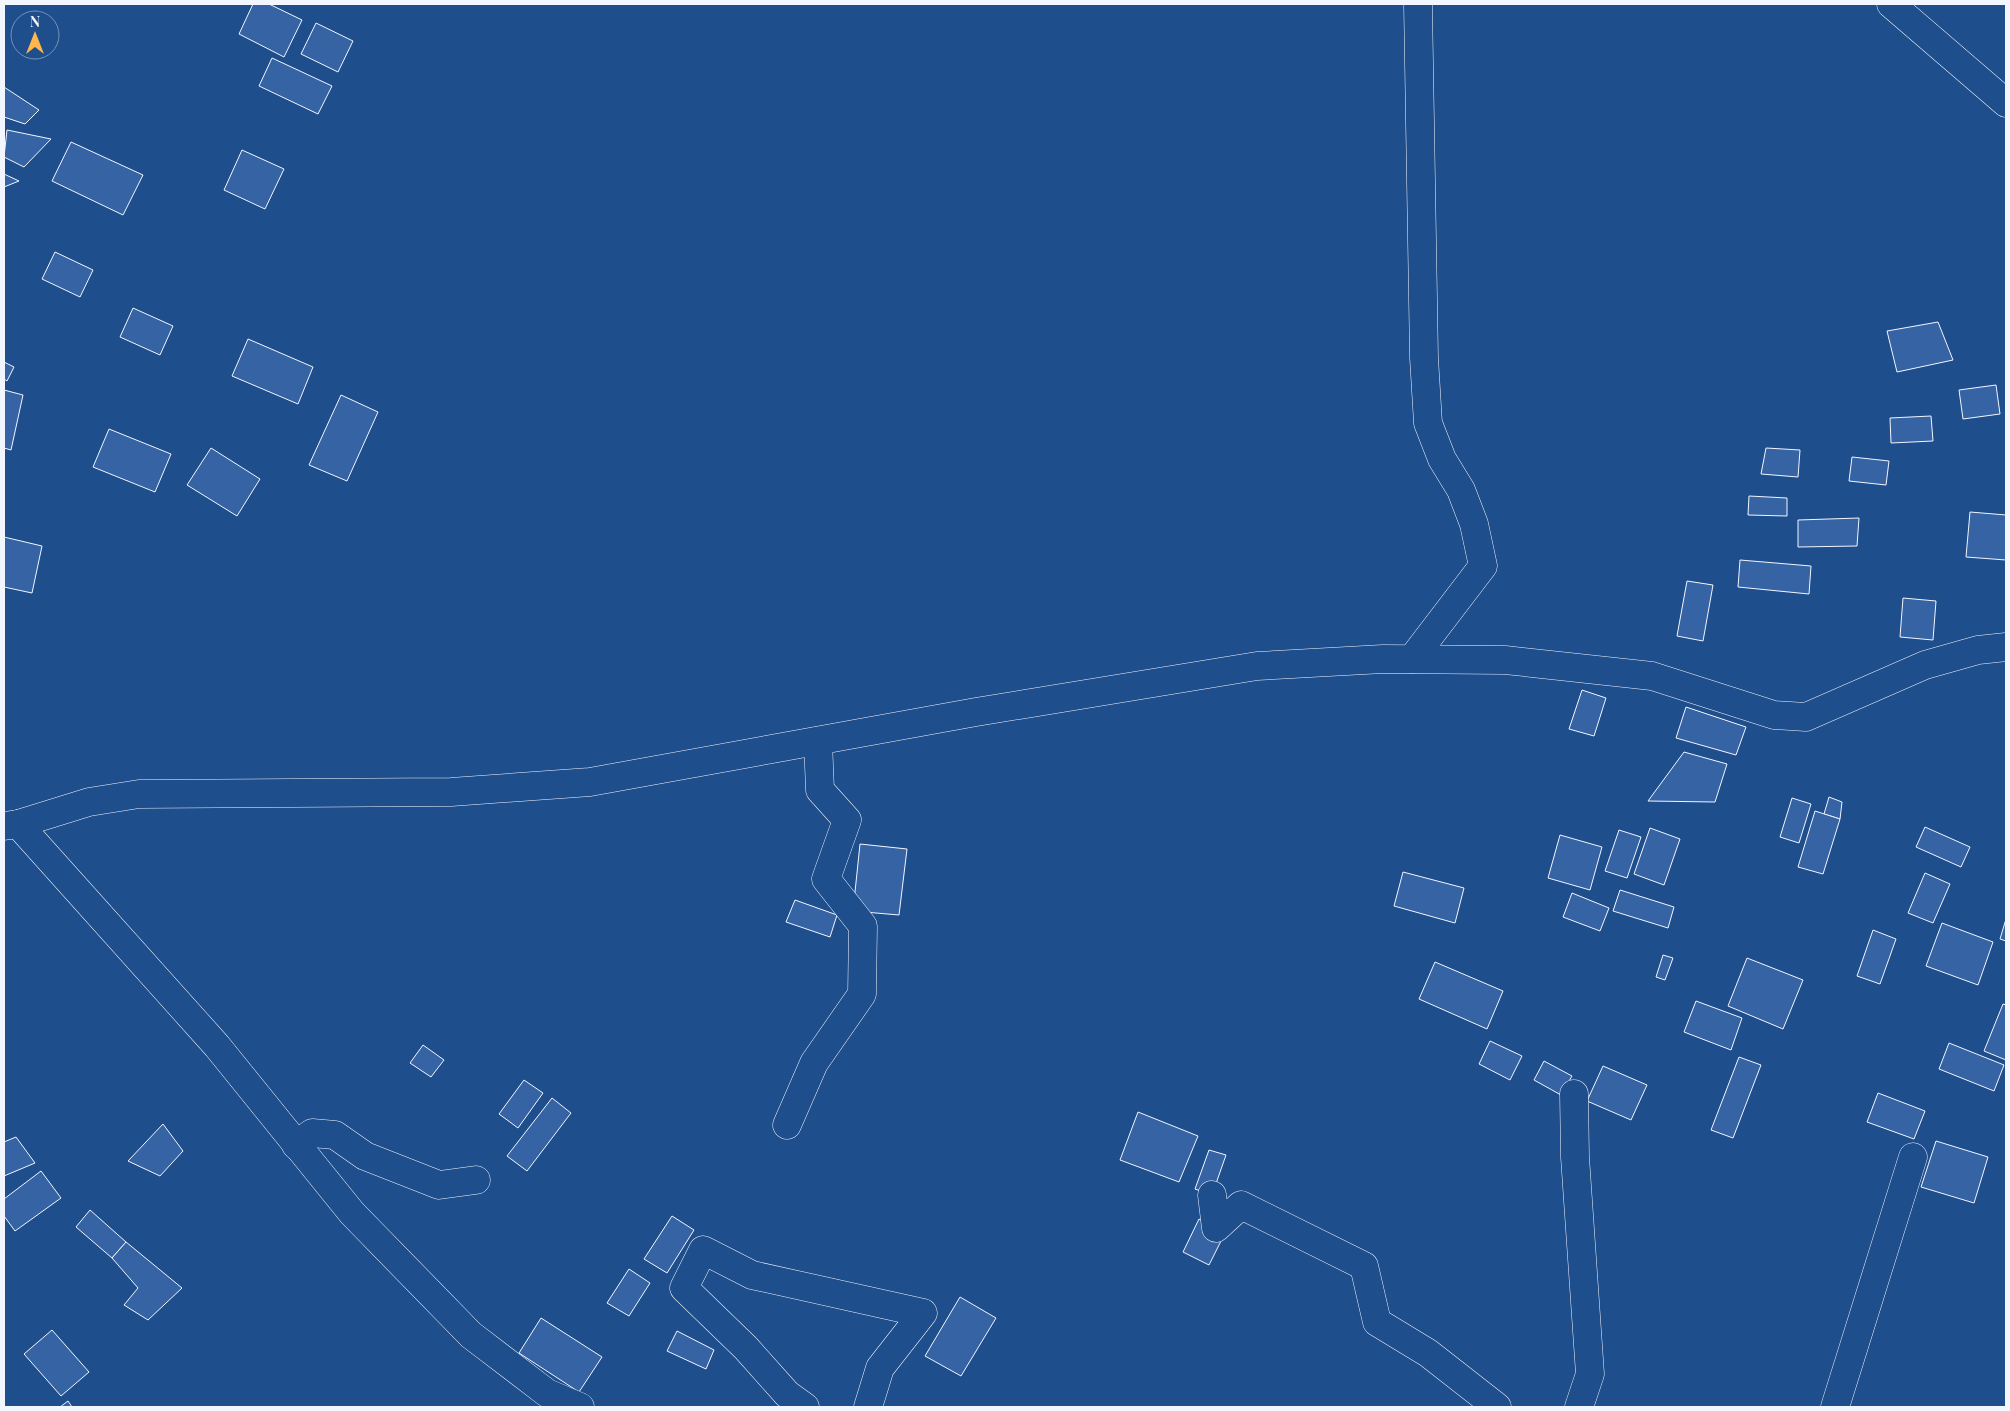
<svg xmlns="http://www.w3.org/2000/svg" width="2010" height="1411" viewBox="0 0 2010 1411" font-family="'Playfair Display',serif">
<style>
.building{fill:#3563a3;stroke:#f2f6ff}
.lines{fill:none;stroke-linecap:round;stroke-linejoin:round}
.minor-casing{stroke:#f2f6ff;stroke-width:29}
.minor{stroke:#1f4e8c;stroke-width:28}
</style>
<rect width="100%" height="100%" fill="#1f4e8c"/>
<g class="building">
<polygon points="253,4 269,4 302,20 284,57 239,34"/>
<polygon points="316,23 353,41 338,72 301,54"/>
<polygon points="272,58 332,86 318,114 259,86"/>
<polygon points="4,87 39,110 25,124 4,117"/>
<polygon points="7,130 51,139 24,167 4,157"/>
<polygon points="71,142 143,175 123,215 52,181"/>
<polygon points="242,150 284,169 265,209 224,190"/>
<polygon points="4,174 19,181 4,187"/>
<polygon points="55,252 93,270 80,297 42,279"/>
<polygon points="133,308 173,326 160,355 120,337"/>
<polygon points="1938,322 1953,360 1897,372 1887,331"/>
<polygon points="248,339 313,367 298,404 232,376"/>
<polygon points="4,362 14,367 7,381 4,379"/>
<polygon points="1996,385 2000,414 1963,419 1959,390"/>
<polygon points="4,390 23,395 11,450 4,448"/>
<polygon points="341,395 378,412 347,481 309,465"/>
<polygon points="1931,416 1933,441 1891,443 1890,418"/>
<polygon points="109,429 171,454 155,492 93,467"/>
<polygon points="211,448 260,479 237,516 187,485"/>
<polygon points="1766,448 1800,450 1798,477 1761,474"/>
<polygon points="1852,457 1889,461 1886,485 1849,481"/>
<polygon points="1749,496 1787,498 1787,516 1748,515"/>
<polygon points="1970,512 2006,515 2006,560 1966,557"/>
<polygon points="1859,518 1857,546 1798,547 1798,520"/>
<polygon points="4,537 42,546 32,593 4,587"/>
<polygon points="1740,560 1811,566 1809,594 1738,587"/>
<polygon points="1687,581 1713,585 1703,641 1677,636"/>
<polygon points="1903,598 1936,601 1933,640 1900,637"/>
<polygon points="1582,690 1606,698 1594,736 1569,729"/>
<polygon points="1686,707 1746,727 1736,755 1676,738"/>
<polygon points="1684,752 1727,764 1715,802 1648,801"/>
<polygon points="1829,797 1842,802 1840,819 1824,814"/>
<polygon points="1792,798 1811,804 1799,843 1780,837"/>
<polygon points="1815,811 1840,819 1823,874 1798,867"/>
<polygon points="1925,827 1970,847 1961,867 1916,847"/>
<polygon points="1650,828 1680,839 1664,885 1634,874"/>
<polygon points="1619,830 1641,837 1627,878 1605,871"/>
<polygon points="1560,835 1602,847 1590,890 1548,878"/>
<polygon points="860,844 907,849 899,915 853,911"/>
<polygon points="1403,872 1464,888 1455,923 1394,906"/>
<polygon points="1925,873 1950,884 1933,923 1908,913"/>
<polygon points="1620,890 1674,907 1668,928 1613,911"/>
<polygon points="1572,893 1609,908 1600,931 1563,917"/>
<polygon points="795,900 837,915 830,937 786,922"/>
<polygon points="2006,919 2006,941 2000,939"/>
<polygon points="1942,923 1993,942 1978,985 1926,966"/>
<polygon points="1873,930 1896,939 1880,984 1857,976"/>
<polygon points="1663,955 1673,958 1665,980 1656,977"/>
<polygon points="1747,958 1803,980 1783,1029 1728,1006"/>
<polygon points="1435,962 1503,991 1487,1029 1419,999"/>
<polygon points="1696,1001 1742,1018 1731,1050 1684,1032"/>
<polygon points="2003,1004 2006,1005 2006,1060 1984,1051"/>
<polygon points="1490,1041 1522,1056 1510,1080 1479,1064"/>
<polygon points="1949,1043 2004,1065 1994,1091 1939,1069"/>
<polygon points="423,1045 444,1060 431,1077 410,1063"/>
<polygon points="1739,1057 1761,1065 1733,1138 1711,1130"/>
<polygon points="1544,1061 1572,1076 1561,1095 1534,1080"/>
<polygon points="1603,1066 1647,1085 1631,1120 1587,1101"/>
<polygon points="524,1080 543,1093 518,1128 499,1114"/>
<polygon points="1878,1093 1925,1111 1914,1139 1867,1122"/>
<polygon points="552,1098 571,1113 527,1171 507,1156"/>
<polygon points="1138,1112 1198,1136 1179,1182 1120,1160"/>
<polygon points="163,1124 183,1151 160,1176 128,1161"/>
<polygon points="16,1137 35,1163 4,1176 4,1142"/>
<polygon points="1936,1141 1988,1157 1974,1203 1921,1187"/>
<polygon points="1209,1150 1226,1155 1212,1195 1195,1189"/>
<polygon points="41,1171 61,1198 15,1231 4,1216 4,1199"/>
<polygon points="90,1210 126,1242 112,1258 76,1227"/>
<polygon points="672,1216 694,1230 667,1273 644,1259"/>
<polygon points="1199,1219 1225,1233 1209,1265 1183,1252"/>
<polygon points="126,1242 182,1288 148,1320 124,1305 138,1288 112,1258"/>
<polygon points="629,1269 650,1283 629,1316 607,1303"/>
<polygon points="960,1297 996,1318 961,1376 925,1356"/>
<polygon points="541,1318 602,1357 579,1392 519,1353"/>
<polygon points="52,1330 89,1372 61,1396 24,1354"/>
<polygon points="677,1331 714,1350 706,1369 667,1351"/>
<polygon points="68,1401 72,1407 60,1407"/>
</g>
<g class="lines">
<defs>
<g id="minor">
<polyline points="1891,4 2006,103"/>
<polyline points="1412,659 1483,566 1474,524 1461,490 1442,459 1428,423 1424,358 1418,4"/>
<polyline points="18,824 217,1046 352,1213 471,1335 547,1393 580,1407"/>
<polyline points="4,826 18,824 89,802 139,794 451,792 590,782 976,712 1257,666 1383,659 1505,660 1652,676 1774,715 1806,717 1925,665 1978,650 2006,647"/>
<polyline points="1574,1094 1575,1157 1590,1374 1579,1407"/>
<polyline points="787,1125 814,1063 862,994 863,926 826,879 847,820 820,790 818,741"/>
<polyline points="296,1145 312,1133 335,1135 365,1156 439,1185 476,1180"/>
<polyline points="1212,1195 1216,1228 1241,1205 1364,1266 1377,1322 1428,1353 1497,1407"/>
<polyline points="805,1407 787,1394 746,1348 684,1288 703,1250 752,1275 923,1313 880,1368 868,1407"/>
<polyline points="1835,1407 1913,1157"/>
</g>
</defs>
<use href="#minor" class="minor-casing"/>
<use href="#minor" class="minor"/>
</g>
<rect width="2010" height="1411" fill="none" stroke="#f2f6ff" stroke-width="10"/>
<g transform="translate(35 35)"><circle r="24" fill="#1f4e8c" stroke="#7391ba"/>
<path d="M0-4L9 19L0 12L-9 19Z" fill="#ffb74d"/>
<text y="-8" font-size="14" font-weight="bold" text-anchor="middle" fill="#f2f6ff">N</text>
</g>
</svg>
